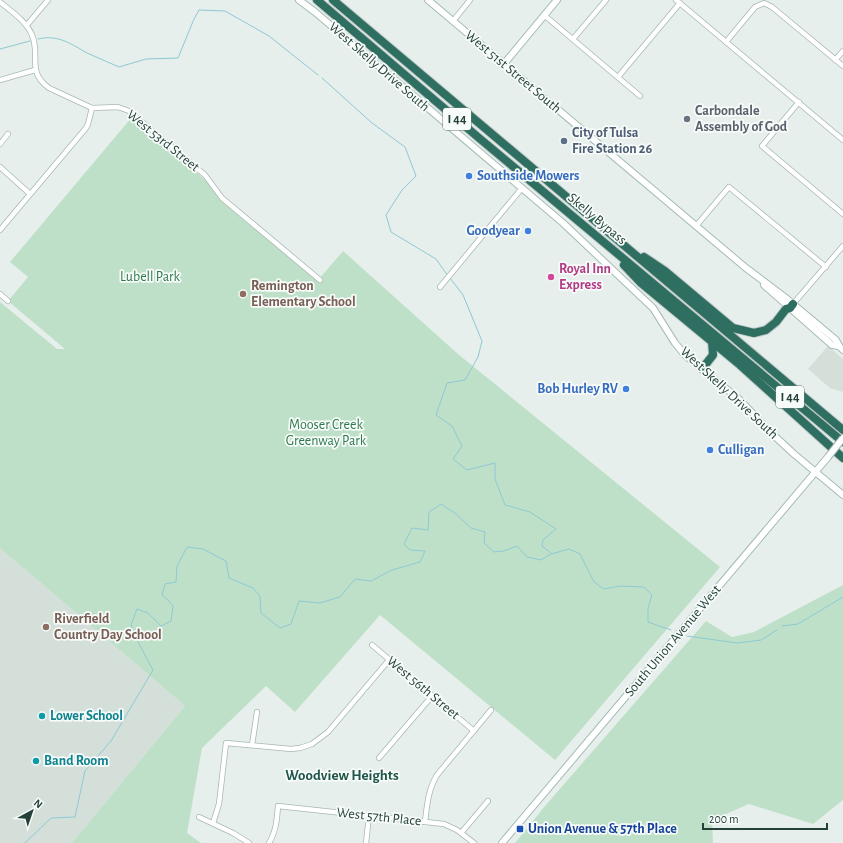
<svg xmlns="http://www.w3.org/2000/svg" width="843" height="843" viewBox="0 0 843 843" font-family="'Alegreya Sans',sans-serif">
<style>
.built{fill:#d4dfda}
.green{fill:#bfe0c8}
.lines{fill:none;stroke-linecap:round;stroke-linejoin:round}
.stream{stroke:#8ec9d4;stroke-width:1}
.street-casing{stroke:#a8b8b2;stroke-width:6}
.secondary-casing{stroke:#a4bbb3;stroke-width:8}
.highway-casing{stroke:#c2cac8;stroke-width:10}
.street{stroke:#fff;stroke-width:4.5}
.secondary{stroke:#fff;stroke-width:6}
.highway{stroke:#2f6f62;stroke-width:8}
.secondary-bridge-casing{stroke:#a4bbb3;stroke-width:8;stroke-linecap:butt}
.secondary-bridge{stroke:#fff;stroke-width:6}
.worship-dot{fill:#6b7280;stroke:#f7fbf9;stroke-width:1.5}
.service-dot{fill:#5c6f8a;stroke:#f7fbf9;stroke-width:1.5}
.shop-dot{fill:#3f7fe0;stroke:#f7fbf9;stroke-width:1.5}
.hotel-dot{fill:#d1479c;stroke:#f7fbf9;stroke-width:1.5}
.education-dot{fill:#8d6e63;stroke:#f7fbf9;stroke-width:1.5}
.culture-dot{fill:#0f9aa8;stroke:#f7fbf9;stroke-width:1.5}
.transit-dot{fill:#1a4fb4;stroke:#f7fbf9;stroke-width:1.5}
.labels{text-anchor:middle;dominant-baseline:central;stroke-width:3.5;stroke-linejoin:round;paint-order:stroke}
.shield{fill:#f7fbf9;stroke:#637a73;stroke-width:1}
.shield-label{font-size:13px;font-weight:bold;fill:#24423a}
.street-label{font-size:14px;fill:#24423a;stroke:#f7fbf9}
.worship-label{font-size:14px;font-weight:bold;fill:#5b616d;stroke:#f7fbf9;text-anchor:start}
.service-label{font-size:14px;font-weight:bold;fill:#4e5e75;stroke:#f7fbf9;text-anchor:start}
.shop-label{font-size:14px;font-weight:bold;fill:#366cbe;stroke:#f7fbf9;text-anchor:start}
.hotel-label{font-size:14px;font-weight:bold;fill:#b23c85;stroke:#f7fbf9;text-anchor:start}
.park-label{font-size:14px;fill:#2d7a4b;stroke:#f7fbf9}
.education-label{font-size:14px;font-weight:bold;fill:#785e54;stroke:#f7fbf9;text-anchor:start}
.culture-label{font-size:14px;font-weight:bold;fill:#0d838f;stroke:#f7fbf9;text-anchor:start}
.transit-label{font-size:14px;font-weight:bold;fill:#164399;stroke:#f7fbf9;text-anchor:start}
.neighbourhood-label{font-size:15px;font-weight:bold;fill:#1f5548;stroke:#f7fbf9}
</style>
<rect width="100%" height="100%" fill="#e6efeb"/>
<g class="built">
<polygon points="828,346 843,359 843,392 830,388 808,369"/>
<polygon points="0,548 185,706 72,843 0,843"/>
</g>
<g class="green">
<polygon points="132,117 187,163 206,181 319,279 343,251 458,354 720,567 555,760 380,615 295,712 266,686 202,748 187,833 201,843 72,843 185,706 0,548 0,302 57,349 65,349 8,301 28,277 10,262"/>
<polygon points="843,585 843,800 813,824 749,804 712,820 713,843 515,843 545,806 706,621 732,637 754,632"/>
</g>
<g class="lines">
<g class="stream">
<path d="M 38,39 C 58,34 71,44 87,53 C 98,58 108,62 119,67 L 146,59 L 178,58 L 194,19 L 199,10 L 225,11 L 269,36 L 318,75"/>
<polyline points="0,49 30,41"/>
<polyline points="322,78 372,123 405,147 416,176 402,190 386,215 391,232 436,259 448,276"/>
<polyline points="450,278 463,295 482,341 478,357 465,380 447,383 436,415 452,426 462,446 453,459 467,470 495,463 495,479 505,505 530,512 556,529 543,540 542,546 551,553"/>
<polyline points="782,626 798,624 843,597"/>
<polyline points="687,636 737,643 761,640 777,630"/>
<polyline points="25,843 51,818 75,817 85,771 111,741 153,670 138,642 131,625 137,609 148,613 161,626 171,621 173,606 166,598 162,595 165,584 176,582 177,566 187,547 203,549 226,561 229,578 253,588 260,596 261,613 280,628 291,624 299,601 320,603 340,597 355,579 371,581 392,570 420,562 425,551 410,550 404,544 412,528 428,530 429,512 441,504 456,514 471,528 485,532 484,543 494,552 504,551 517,546 527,557 541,560 551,554 569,549 580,554 594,582 604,589 620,586 644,587 652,595 648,608 648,622 671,630"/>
</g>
<defs>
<g id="street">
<polyline points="676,0 843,140"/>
<path d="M 0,2 C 12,12 26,21 32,35 C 41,57 26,71 49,88 L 92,108 L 118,107 L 129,111 L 205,175 L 222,198 L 320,280"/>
<polyline points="544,15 640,96"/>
<polyline points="453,21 470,0"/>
<polyline points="27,25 48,0"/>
<polyline points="573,39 606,0"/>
<polyline points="726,42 755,7 764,3 772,7 843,66"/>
<polyline points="835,60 843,51"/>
<polyline points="618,77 680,3"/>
<polyline points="0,80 35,70"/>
<polyline points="799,102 762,146 843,214"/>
<polyline points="0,144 8,134"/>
<polyline points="0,167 30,194"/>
<polyline points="696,226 729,187 826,267"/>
<polyline points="0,230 86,128 88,124 92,108"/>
<polyline points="440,287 522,188"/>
<polyline points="0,294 8,301"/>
<polyline points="793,304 843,246"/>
<polyline points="372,645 474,731"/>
<polyline points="252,745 257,712"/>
<polyline points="379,758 432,696"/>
<polyline points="199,817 233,833 249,843"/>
<path d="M 425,822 C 427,805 428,790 437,775 L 491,710"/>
<polyline points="213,823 219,804 226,743 291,749 300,748 312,744 328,732 389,660"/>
<polyline points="461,833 488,801"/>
<path d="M 269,843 C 276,832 277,819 278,806 L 444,824 L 457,830 L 474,843"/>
<polyline points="366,843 369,816"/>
</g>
<g id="secondary">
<polyline points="299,0 315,12 563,223 653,308 675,343 685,355 740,400 768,430 794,454 843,495"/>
<polyline points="428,0 746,268 787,299 836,340 839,346 843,350"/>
<polyline points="503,65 557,0"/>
<polyline points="764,285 832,345 839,346"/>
<polyline points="502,843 828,457"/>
</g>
<g id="highway">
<polyline points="317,0 479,138 843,442"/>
<polyline points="333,0 843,430"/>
<polyline points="644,257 665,271 733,328 754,333 766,330 776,322 786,309 790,308 793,304"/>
<polyline points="624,265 641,283 740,365 843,458"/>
<polyline points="702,369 713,355 712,341"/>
</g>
</defs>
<use href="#street" class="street-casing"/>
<use href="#secondary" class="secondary-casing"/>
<use href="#highway" class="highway-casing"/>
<use href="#street" class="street"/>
<use href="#secondary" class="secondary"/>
<use href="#highway" class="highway"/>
<defs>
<polyline id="secondary-bridge" points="828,457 843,438"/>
</defs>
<use href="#secondary-bridge" class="secondary-bridge-casing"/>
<use href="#secondary-bridge" class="secondary-bridge"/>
</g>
<circle class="worship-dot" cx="687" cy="119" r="4"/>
<circle class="service-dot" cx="564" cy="141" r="4"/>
<g class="shop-dot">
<circle cx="469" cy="176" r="4"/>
<circle cx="528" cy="231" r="4"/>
<circle cx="626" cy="389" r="4"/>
<circle cx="710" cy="450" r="4"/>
</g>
<circle class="hotel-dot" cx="551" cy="277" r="4"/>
<g class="education-dot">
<circle cx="243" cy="294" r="4"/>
<circle cx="46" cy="627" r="4"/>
</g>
<g class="culture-dot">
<circle cx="42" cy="716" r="4"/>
<circle cx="36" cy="761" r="4"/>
</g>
<rect class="transit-dot" x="516" y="825" width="8" height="8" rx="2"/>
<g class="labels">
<g class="shield">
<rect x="443" y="108" width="28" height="22" rx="3"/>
<rect x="776" y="386" width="28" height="22" rx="3"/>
</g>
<g class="shield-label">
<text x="457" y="119">I 44</text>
<text x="790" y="397">I 44</text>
</g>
<g class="street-label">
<text transform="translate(379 67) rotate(41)">West Skelly Drive South</text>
<text transform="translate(513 72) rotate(40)">West 51st Street South</text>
<text transform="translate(163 141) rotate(39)">West 53rd Street</text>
<text transform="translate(597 219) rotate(40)">Skelly Bypass</text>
<text transform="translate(729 393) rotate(43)">West Skelly Drive South</text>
<text transform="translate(673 641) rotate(-50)">South Union Avenue West</text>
<text transform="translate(423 688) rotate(40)">West 56th Street</text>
<text transform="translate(379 817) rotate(6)">West 57th Place</text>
</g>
<g class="worship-label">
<text x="695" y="111">Carbondale<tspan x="695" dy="16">Assembly of God</tspan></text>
</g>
<g class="service-label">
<text x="572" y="133">City of Tulsa<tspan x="572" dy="16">Fire Station 26</tspan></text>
</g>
<g class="shop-label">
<text x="477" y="176">Southside Mowers</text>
<text x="520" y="231" text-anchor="end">Goodyear</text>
<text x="618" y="389" text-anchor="end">Bob Hurley RV</text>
<text x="718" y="450">Culligan</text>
</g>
<g class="hotel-label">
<text x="559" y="269">Royal Inn<tspan x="559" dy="16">Express</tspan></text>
</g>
<g class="park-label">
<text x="150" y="277">Lubell Park</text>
<text x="326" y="425">Mooser Creek<tspan x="326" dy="16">Greenway Park</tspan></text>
</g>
<g class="education-label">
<text x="251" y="286">Remington<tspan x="251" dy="16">Elementary School</tspan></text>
<text x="54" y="619">Riverfield<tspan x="54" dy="16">Country Day School</tspan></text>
</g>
<g class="culture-label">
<text x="50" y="716">Lower School</text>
<text x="44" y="761">Band Room</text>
</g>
<g class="transit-label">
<text x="528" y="829">Union Avenue &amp; 57th Place</text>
</g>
<g class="neighbourhood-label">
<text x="342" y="775">Woodview Heights</text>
</g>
</g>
<g transform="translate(32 811) rotate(40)" stroke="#f7fbf9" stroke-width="3" paint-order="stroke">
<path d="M0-3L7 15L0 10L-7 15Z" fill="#24423a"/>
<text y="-6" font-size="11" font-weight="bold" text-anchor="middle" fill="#24423a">N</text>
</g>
<path d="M703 823v6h124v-6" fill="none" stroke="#24423a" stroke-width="2"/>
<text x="709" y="823" font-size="12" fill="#24423a" stroke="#f7fbf9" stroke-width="3" paint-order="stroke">200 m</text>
</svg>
